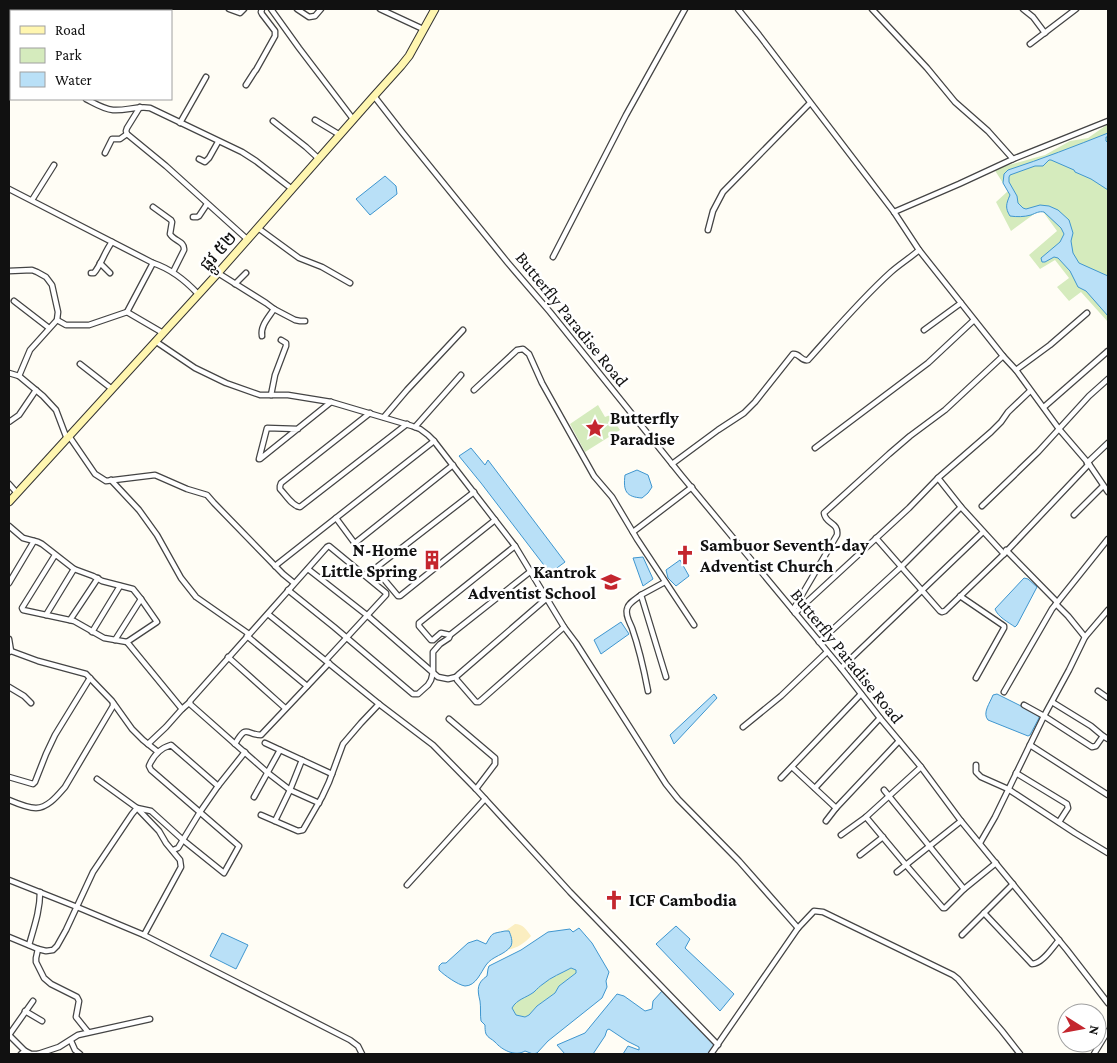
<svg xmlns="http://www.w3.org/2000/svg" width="1117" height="1063" viewBox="0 0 1117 1063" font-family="'Crimson Pro','Noto Sans Khmer',serif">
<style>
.green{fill:#d5ebbd}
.sand{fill:#fbeec1}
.water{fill:#b9e0f7;stroke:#3f96cf;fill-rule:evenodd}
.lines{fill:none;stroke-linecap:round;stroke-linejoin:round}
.street-casing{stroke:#444;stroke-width:7}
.secondary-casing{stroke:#333;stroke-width:9}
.street{stroke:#fff;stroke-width:4.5}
.secondary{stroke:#fff6b0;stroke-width:7}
.labels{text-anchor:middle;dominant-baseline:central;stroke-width:5;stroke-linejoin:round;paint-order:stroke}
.street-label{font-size:18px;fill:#111;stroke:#fff}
.poi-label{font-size:18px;font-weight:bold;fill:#111;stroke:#fff;text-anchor:start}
</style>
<rect width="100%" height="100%" fill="#fffdf5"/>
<g class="green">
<polygon points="1108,124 1108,322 1081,292 1069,301 1057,287 1069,278 1055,260 1040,269 1029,255 1057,231 1041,209 1011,231 996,202 1008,191 994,169 1045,155 1070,141 1088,138"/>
<polygon points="598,405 605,417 610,415 620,430 585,452 570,424"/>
<path d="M 571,968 L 576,970 L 576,973 L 574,975 L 559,986 L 555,993 L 537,1006 L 529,1015 L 525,1017 L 516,1015 L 512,1008 C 517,999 526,998 534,992 C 537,989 540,986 543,984 C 551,977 562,973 571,968 Z"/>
</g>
<path class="sand" d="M 515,924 C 523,924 526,929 531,936 C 525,943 516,949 506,950 L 511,945 L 505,931 Z"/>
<g class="water">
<path d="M 1108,133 L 1108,137 L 1106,137 L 1106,141 L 1108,143 L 1108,190 L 1091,179 L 1075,172 L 1074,170 L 1051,160 L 1049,160 L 1043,166 L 1035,166 L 1010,175 L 1009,177 L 1009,182 L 1017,196 L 1018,203 L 1023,208 L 1026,209 L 1040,205 L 1049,206 L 1058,210 L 1069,220 L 1073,233 L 1071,241 L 1073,253 L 1079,263 L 1108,276 L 1108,316 L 1086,291 L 1078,287 L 1070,271 L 1058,258 L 1054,257 L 1045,262 L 1042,262 L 1041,258 L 1060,242 L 1064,234 L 1061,228 L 1044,212 C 1039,211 1036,213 1031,215 C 1024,217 1017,217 1010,216 C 1005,208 1006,204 1010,195 L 1003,183 L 1004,174 L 1008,170 C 1042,159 1075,146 1108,133 Z"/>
<polygon points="385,176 396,186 397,194 370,215 356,199"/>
<polygon points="471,448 485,465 488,460 565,562 550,573 481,483 459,456"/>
<path d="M 637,470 L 648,475 L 652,487 L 648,493 L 642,498 C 626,497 623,491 625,475 Z"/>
<polygon points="643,557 653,579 643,586 633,558"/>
<polygon points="680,560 689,576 676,586 668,578 666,570"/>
<path d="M 1024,578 L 1028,579 L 1037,587 L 1017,625 L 1015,627 C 1008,622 998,617 995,609 Z"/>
<polygon points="621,622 629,634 601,654 594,640"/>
<polygon points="714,694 717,698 674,744 670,735"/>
<path d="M 997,694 L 1037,714 L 1039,716 L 1039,718 L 1030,735 L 1028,736 L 988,720 C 982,713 990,703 993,695 Z"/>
<polygon points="676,926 690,939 685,948 734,994 720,1011 656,944"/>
<path d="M 579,928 L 592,943 L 609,972 L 606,981 L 607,987 L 602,998 L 548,1041 L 537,1053 L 533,1054 L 525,1051 C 515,1057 502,1050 495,1042 C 492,1039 488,1038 486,1034 C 485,1031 485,1028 485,1025 L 481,1021 C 480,1015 481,1007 480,1001 C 477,989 477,983 487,976 L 488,969 L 489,966 L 521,950 L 548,932 L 570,929 L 573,932 ZM 571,968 L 576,970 L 576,973 L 559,986 L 555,993 L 537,1006 L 529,1015 L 525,1017 L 516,1015 L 512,1008 C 517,999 526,998 534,992 C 537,989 540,986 543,984 C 551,977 562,973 571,968 Z"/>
<path d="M 505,931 L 509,931 C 511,936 513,941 511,946 C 505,955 492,956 486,965 C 481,972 476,986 465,986 C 458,985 444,975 439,970 L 439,966 L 442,963 L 446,963 L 468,943 L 477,940 L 486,944 C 493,932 491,934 505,931 Z"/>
<polygon points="222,933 248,945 236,969 210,956"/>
<polygon points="663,990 716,1045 709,1054 623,1054 628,1046 639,1050 639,1047 627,1041 609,1029 607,1030 605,1036 593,1054 565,1054 557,1045 585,1033 617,994 624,996 645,1011 652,1009 653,1001"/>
</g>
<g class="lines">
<defs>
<g id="street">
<polyline points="229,9 240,13 244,9"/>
<polyline points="271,9 299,48 353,119"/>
<polyline points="297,9 309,17 315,16 321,9"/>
<polyline points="380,9 423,29"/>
<polyline points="738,9 759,35 894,212 919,250 1003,356 1016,370 1059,429 1089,464 1108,492"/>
<polyline points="872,9 927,68 955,102 988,131 1013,159"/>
<polyline points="1023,9 1033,17 1045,33"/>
<polyline points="1030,44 1076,9"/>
<polyline points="9,49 11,51"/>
<polyline points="246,85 255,71 256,70 275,36 275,31 262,14 261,12 262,9"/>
<polyline points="374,96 402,132 508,263 550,312 681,475 841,668 880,718 921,767 961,821 1067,950 1108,1003"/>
<path d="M 86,99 C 94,103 103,109 113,110 C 126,111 136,106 150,108 L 242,152 L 256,161 L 292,189"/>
<polyline points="140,107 127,128 126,131 127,134 166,166 248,240"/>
<polyline points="315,120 340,135"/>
<polyline points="273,121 306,147 319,159"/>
<polyline points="180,123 206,77"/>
<polyline points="105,153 112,139 120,139 127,134"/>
<polyline points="199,159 205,162 209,158 218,142"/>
<path d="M 9,189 L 153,263 C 171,269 185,280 198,294"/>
<polyline points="32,200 54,165"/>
<path d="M 153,207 L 171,220 L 172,222 L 170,234 C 174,241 185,241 184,250 L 173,272"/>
<polyline points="894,212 959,184 1013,159 1108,121"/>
<polyline points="193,217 197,217 199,216 207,204"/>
<polyline points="258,228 299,258 322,267 350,283"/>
<polyline points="708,230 713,211 723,192 810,103"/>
<polyline points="553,257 626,115 685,9"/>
<polyline points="100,263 110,273"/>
<polyline points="9,271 32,270 37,272 46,277 52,285 58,312 57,320 30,350 19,376"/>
<path d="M 91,273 L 94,273 C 101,265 105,251 112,242"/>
<polyline points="218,273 266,303 274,309 295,320 300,321 305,321"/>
<polyline points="235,284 246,273"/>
<polyline points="14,301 49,328"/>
<polyline points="127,312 153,263"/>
<polyline points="57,320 66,325 89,325 127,312 163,333"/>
<polyline points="924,330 961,303"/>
<path d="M 262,336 C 260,326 269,317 274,309"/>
<polyline points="155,341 195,368 226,383 260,395 288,395 331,402 412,426 420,429 428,435 434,441 515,546 564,627 576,643 666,784 678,799 739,861 798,928"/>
<polyline points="80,364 112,389"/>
<polyline points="1016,370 1050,345 1087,313"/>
<polyline points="9,373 19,376 43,396 56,410 67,439"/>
<polyline points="474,390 517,350 523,349 529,354 542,383 594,476 612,497 637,539 694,625"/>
<polyline points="271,395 275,375 286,346 286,343 281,340"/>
<polyline points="1044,407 1108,351"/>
<path d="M 370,413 L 281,483 L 280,486 L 280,489 C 286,495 292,506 300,507 L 407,424"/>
<polyline points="384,417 407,390 463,330"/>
<polyline points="9,422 19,415 36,390"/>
<polyline points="415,427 461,375"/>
<polyline points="298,429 267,428 259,459 260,459 331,402"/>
<polyline points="69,436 95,474 106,481 155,475 187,489 207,495 214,503 283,574 294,583"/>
<polyline points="434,441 336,518 353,541 355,543 453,465"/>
<polyline points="815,448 928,363 974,320"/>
<polyline points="1087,463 1108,443"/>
<path d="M 672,464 L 718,430 L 744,413 L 755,402 L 793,354 C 800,353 801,362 808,360 C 835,330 861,299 891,272 C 900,264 910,258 919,250"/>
<polyline points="111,480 139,510 157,535 181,578 196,597 249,634"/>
<polyline points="9,484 17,493"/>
<polyline points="474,492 377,567 377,571 398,596 400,596 495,520"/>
<polyline points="982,506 1038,452 1089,396 1108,379"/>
<polyline points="1074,515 1103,486"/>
<polyline points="9,526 23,538 38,542 42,544 74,569 93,576 102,581 133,589 141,599 157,622 127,642 104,638 74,621 23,610 22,608 55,555"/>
<polyline points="633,532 692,487"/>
<polyline points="876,538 940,611 942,612 945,611 1004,554 961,507 938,478"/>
<polyline points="515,546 419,623 419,626 431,640 433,640 441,633 450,635 531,571"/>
<polyline points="1006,550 1057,602"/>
<polyline points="1004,554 1089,464"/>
<polyline points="275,566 336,518"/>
<polyline points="308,569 368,616 438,677 448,679 456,677"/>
<polyline points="665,582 641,595 666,677"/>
<polyline points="9,583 34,541"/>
<polyline points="288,590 334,627 413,694 418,694 428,685 431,680 433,672 433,652 440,644 449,638 450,635"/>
<path d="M 641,595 C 636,599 628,603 627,609 C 625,615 630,623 632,628 C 639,648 644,670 648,691"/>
<polyline points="960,596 1004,626 1004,628 976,678"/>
<polyline points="547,598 458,675 456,677 457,680 476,702 479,702 564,627"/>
<polyline points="1056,604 1068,616 1085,637"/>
<path d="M 793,610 L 837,535 C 839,522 825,524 824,513 L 889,454 L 910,436 L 945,410 L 1003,356"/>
<polyline points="795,613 909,508 938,478 991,432 1001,422 1008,412 1030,391"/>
<polyline points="268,614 379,704 433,745 476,789 570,892 718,1045"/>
<polyline points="46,615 74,569"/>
<polyline points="70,620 98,578"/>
<polyline points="92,632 120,586"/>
<polyline points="247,636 307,686"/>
<polyline points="9,639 11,651"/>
<polyline points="115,640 141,599"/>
<polyline points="127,642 182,709 190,702"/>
<polyline points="819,642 901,567 961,507"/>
<polyline points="9,652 11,651 38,661 86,674 112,701 132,729 143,740 158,752"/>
<polyline points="228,657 285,708"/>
<polyline points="841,668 983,532"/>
<polyline points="9,687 24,696 31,703"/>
<polyline points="1098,691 1108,698"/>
<polyline points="1004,692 1052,609 1108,539"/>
<polyline points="1052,702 1091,726 1103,736"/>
<polyline points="1024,705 1044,716 1092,747 1096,746 1103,736 1108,739"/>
<polyline points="449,719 495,758 495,764 476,789"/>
<polyline points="743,727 781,696 827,652"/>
<polyline points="265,743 332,774"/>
<polyline points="148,744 166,727 182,709"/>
<path d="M 235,744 C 247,723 246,735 261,735 L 329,663"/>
<polyline points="1030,745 1108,795"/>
<polyline points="976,765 976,772 981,777 1008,789 1075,833 1108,853"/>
<polyline points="792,767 836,808"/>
<polyline points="1016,773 1067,804 1068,808 1059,822"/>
<polyline points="9,777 33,784 35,782 46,754 55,735 90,678"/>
<polyline points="781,778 861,694"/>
<polyline points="97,779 137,808 159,831 166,843 180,860 181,867 144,935"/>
<polyline points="815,788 880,718"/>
<polyline points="884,790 964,889"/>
<polyline points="254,797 280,750"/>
<path d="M 9,800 C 16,803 29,808 36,808 C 48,808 58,795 65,787 L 113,706 L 113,703"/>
<polyline points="319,803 290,790 268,773 190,704 190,701 327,547 329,546 386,593 386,595 326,660"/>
<polyline points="261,815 298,831 303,830 322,797 329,782 343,744 361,723 379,704"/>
<polyline points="866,817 906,865 943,908 945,908 964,889 996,863"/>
<polyline points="275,821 290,790 302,760"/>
<polyline points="826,821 836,808 899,741"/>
<polyline points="841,835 866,817 921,767"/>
<polyline points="980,843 995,817 1044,716 1069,670 1085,637 1108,610"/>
<polyline points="173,850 178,848 200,812 218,786 245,752"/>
<polyline points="860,855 883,837"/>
<polyline points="897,872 961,821"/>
<polyline points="9,880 77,907 144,935 350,1040 358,1046 362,1054"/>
<polyline points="407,885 485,799"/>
<path d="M 984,913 L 1032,964 C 1042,964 1052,948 1059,940"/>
<polyline points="962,935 1013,884"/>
<path d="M 9,937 L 38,949 L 46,951 L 53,950 L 57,946 L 66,930 L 93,872 L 132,814 L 137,808 L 151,811 L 183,840 L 224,873 L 239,846 L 151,770 L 149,766 C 153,756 161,748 171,745 L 218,786"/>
<path d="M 29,945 C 34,927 40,911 40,892"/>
<polyline points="38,949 36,958 36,962 44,978 51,984 77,997 79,1001 76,1017 88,1032"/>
<polyline points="25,1011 42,1021"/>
<polyline points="9,1035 33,1001"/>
<polyline points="9,1035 25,1051"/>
<polyline points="71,1041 75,1050 80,1054"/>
<polyline points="21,1054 25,1051 31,1054 38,1054"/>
<polyline points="38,1054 59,1047 78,1035 150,1019"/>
<polyline points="711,1054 798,928 814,911 823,912 953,975 958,979 1002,1031 1020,1054"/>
<polyline points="1094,1054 1108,1031"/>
</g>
<polyline id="secondary" points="9,502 218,273 374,96 401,66 409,56 435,9"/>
</defs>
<use href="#street" class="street-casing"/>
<use href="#secondary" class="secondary-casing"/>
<use href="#street" class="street"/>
<use href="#secondary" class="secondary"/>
</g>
<defs>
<symbol id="sight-bare" viewBox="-9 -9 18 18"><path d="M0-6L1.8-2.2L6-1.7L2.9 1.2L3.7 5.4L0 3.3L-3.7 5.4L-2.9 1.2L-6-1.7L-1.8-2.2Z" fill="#c4262e" stroke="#fff" stroke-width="2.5" paint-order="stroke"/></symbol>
<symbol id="church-bare" viewBox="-9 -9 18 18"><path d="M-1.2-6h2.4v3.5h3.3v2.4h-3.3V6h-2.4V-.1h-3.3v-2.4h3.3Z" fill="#c4262e" stroke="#fff" stroke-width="2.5" paint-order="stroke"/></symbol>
<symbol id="building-bare" viewBox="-9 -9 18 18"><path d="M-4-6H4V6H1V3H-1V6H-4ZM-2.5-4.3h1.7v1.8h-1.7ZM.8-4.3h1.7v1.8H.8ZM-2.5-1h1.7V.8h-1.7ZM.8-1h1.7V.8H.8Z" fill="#c4262e" stroke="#fff" stroke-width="2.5" paint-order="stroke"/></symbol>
<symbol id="school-bare" viewBox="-9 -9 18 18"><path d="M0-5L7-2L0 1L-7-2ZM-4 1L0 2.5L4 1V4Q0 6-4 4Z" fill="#c4262e" stroke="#fff" stroke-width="2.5" paint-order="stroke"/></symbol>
</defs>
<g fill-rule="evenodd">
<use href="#sight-bare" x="581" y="414" width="28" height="28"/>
<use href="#church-bare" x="671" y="541" width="28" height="28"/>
<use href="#building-bare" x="418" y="546" width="28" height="28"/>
<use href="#school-bare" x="597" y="568" width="28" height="28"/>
<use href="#church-bare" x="600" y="886" width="28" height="28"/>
</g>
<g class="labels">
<g class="street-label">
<text transform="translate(218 251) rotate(-48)">ផ្លូវ ៥២</text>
<text transform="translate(572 319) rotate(51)">Butterfly Paradise Road</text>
<text transform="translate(847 656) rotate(51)">Butterfly Paradise Road</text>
</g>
<g class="poi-label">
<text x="610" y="418">Butterfly<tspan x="610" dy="21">Paradise</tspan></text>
<text x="700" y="545">Sambuor Seventh-day<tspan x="700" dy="21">Adventist Church</tspan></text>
<text x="417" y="550" text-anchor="end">N-Home<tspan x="417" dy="21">Little Spring</tspan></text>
<text x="596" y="572" text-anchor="end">Kantrok<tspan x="596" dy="21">Adventist School</tspan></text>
<text x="629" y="900">ICF Cambodia</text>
</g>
</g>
<rect width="1117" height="1063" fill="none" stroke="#111111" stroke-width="20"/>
<rect x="10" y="10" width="162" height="90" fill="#ffffff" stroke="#a0a0a0"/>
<rect x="20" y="26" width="25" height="8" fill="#fff6b0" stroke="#a0a0a0"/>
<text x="55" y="35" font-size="15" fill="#111111">Road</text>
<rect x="20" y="48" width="25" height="15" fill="#d5ebbd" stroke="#a0a0a0"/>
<text x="55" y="60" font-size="15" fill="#111111">Park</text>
<rect x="20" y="72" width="25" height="15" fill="#b9e0f7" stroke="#a0a0a0"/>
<text x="55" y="85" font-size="15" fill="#111111">Water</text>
<g transform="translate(1082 1028) rotate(101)"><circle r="24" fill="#ffffff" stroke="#a0a0a0"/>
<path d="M0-4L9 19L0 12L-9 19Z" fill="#c4262e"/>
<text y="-8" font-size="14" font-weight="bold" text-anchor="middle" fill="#111111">N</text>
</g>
</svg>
